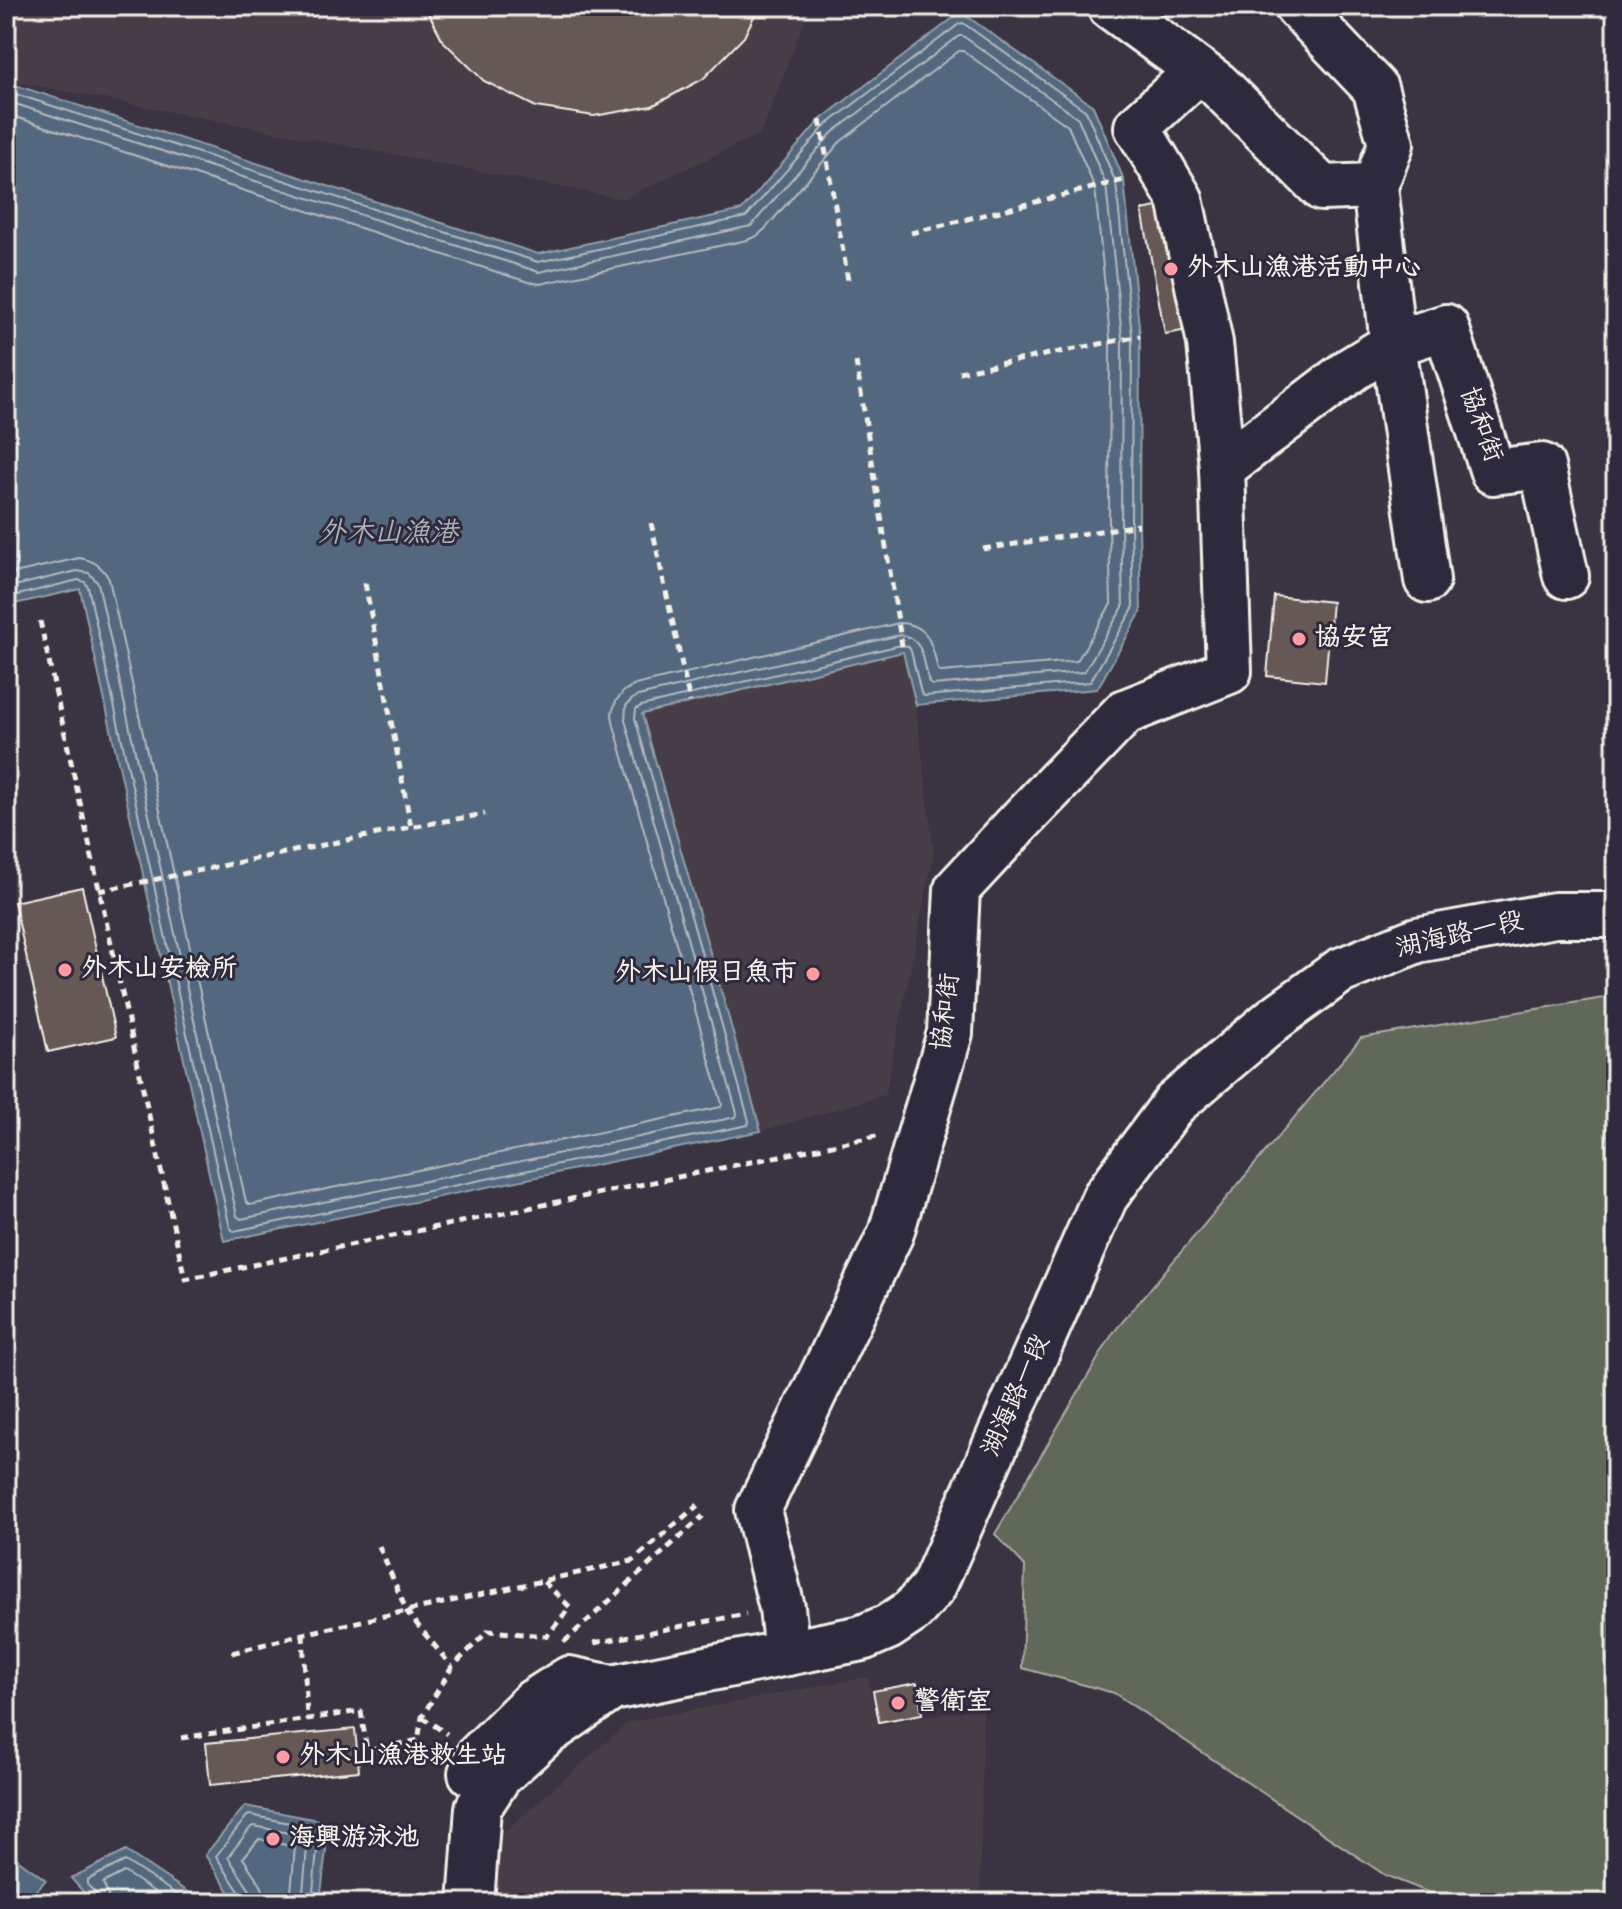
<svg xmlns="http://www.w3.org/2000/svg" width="1622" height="1909" viewBox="0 0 1622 1909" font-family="'Indie Flower','LXGW WenKai TC',sans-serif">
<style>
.built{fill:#473e47}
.green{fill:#61675a;stroke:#aaaca1;stroke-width:2}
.water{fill:#53677e;stroke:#939ea8;stroke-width:2}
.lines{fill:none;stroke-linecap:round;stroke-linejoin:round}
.shore{stroke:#b4babe;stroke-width:2}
.building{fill:#655954;stroke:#f4f1e8;stroke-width:2}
.minor-casing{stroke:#f4f1e8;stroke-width:50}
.path{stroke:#f4f1e8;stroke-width:5;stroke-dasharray:8 6;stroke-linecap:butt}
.minor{stroke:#2f2a3d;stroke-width:44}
.poi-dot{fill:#ff9aa2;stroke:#2f2a3d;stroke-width:3}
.labels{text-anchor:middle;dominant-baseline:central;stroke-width:6;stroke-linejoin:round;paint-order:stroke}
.poi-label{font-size:26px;font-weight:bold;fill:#f4f1e8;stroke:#2f2a3d;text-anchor:start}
.street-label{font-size:26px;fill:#f4f1e8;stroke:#2f2a3d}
.water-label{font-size:28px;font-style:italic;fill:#acb3b8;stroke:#2f2a3d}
</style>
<rect width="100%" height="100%" fill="#3a3342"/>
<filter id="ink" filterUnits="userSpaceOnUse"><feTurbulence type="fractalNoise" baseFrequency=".0125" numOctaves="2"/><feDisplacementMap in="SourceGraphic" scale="16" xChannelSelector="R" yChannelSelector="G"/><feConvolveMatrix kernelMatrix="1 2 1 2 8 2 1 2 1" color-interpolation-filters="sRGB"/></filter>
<g filter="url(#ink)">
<g class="built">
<polygon points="6,6 810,6 761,133 623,199 6,80"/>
<polygon points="903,652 916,705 934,853 885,1095 761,1131 642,714"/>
<polygon points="868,1677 877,1725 983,1708 980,1903 490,1903 495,1840 629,1722"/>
</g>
<polygon class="green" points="1616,996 1616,1903 1455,1903 1385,1875 1114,1693 1022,1668 1025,1566 995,1534 1113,1333 1361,1038"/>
<g class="water">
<polygon points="961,12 1093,106 1124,180 1140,336 1139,525 1141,612 1097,689 916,705 903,652 642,714 761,1131 224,1241 80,589 6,606 6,82 538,254 742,210 820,120"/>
<polygon points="245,1806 329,1822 320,1903 237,1903 205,1855"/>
<polygon points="6,1851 46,1880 24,1903 6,1903"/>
<polygon points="126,1851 204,1903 93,1903 71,1878"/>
</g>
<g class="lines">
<g class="shore">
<polyline points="6,91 538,262 746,217 825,126 959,24 963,23 1086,111 1116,183 1132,336 1131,525 1133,609 1090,682 924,696 921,693 911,651 908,646 901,645 641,706 636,709 635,718 749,1121 748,1125 234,1231 230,1228 88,587 85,582 78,580 6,598"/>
<path d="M 6,101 L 539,272 L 751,226 L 832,133 L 959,36 L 963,36 L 1078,118 L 1106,185 L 1122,337 L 1121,525 L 1123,607 L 1084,672 L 932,685 L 929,683 C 924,663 924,637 900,635 L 638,696 L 631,700 L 626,706 L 625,720 L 737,1113 L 736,1117 L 241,1219 L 237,1216 L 98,583 L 89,573 L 77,571 L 6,588"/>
<path d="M 6,114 L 528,282 L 540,284 L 747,240 L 757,236 L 765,229 L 840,142 L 959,51 L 963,51 L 1068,126 L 1095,188 L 1110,337 L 1109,525 L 1111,604 L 1077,661 L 941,672 L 938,670 C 932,645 930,624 899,623 L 635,685 L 624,691 L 616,701 L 612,713 L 613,722 L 722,1104 L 721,1107 L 250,1205 L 246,1202 L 109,579 C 102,566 93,560 79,558 L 6,575"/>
<polyline points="98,1903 97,1895 87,1884 87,1880 125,1861 190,1903"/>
<polyline points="108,1903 108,1895 103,1883 124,1872 172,1903"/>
<polyline points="243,1903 242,1896 216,1856 247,1816 250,1815 319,1829 312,1903"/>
<polyline points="253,1903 251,1892 228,1857 251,1827 254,1826 308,1837 302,1903"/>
<polyline points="265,1903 262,1887 243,1858 259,1839 295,1847 290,1903"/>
</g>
</g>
<g class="building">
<polygon points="425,6 759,6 744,37 703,79 652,106 594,116 536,107 484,81 443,41"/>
<polygon points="1176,203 1199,328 1165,334 1142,210"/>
<polygon points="1274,596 1332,602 1325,682 1267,676"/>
<polygon points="82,887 116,1037 48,1052 14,902"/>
<polygon points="917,1683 922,1714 879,1722 873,1691"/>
<polygon points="355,1729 359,1771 210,1785 206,1743"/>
</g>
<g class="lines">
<defs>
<g id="minor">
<polyline points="1110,6 1217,84 1322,188 1375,186"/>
<polyline points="1297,6 1375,88 1391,144 1375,186 1393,344 1427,580"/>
<polyline points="1222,468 1352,369 1393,344 1446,327 1493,472 1542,466 1566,576"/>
<polyline points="787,1653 782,1608 758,1510 891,1233 950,1033 957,889 1024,817 1125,712 1229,671 1222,468 1210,343 1180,199 1137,127 1198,71"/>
<polyline points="471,1773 478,1756 533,1702 569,1679 612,1688"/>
<polyline points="471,1903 478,1808 499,1776 544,1735 612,1688 862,1638 888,1627 912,1611 933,1587 1105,1197 1174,1104 1274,1019 1340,971 1417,940 1555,915 1616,915"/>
</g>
</defs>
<use href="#minor" class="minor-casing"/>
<g class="path">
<polyline points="820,120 848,280"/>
<polyline points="911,233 1124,180"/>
<polyline points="856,362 903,652"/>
<polyline points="959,372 1140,336"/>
<polyline points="651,523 690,702"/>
<polyline points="983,549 1139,525"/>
<polyline points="365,583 411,827"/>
<polyline points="40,621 185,1279 881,1135"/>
<polyline points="99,891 411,827 485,814"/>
<polyline points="379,1546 407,1612 452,1667"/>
<polyline points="303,1634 307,1719"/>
<polyline points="564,1642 703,1516"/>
<polyline points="594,1643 746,1614"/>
<polyline points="232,1653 303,1634 632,1561 698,1505"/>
<polyline points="422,1717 447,1734"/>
<polyline points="181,1738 361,1711 367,1751 418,1740 422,1717 452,1667 488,1631 547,1636 570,1607 543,1581"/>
</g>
<use href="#minor" class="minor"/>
</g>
</g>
<g class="poi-dot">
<circle cx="1171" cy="269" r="8"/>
<circle cx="1299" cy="639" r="8"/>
<circle cx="65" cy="970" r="8"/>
<circle cx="813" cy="974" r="8"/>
<circle cx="898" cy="1703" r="8"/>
<circle cx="283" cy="1757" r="8"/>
<circle cx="273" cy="1839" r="8"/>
</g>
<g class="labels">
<g class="poi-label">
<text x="1187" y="269">外木山漁港活動中心</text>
<text x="1315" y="639">協安宮</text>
<text x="81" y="970">外木山安檢所</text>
<text x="797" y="974" text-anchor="end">外木山假日魚市</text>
<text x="914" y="1703">警衛室</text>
<text x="299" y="1757">外木山漁港救生站</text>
<text x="289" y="1839">海興游泳池</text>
</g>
<g class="street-label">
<text transform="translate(1480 425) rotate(70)">協和街</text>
<text transform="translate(1460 936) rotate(-13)">湖海路一段</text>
<text transform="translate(947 1012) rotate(-83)">協和街</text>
<text transform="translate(1017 1396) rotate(-66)">湖海路一段</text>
</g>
<g class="water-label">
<text x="388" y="534">外木山漁港</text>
</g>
</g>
<rect width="1622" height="1909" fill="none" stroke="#2f2a3d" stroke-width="32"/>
<rect x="16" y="16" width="1590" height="1877" fill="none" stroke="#f4f1e8" stroke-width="3" filter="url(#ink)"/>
</svg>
